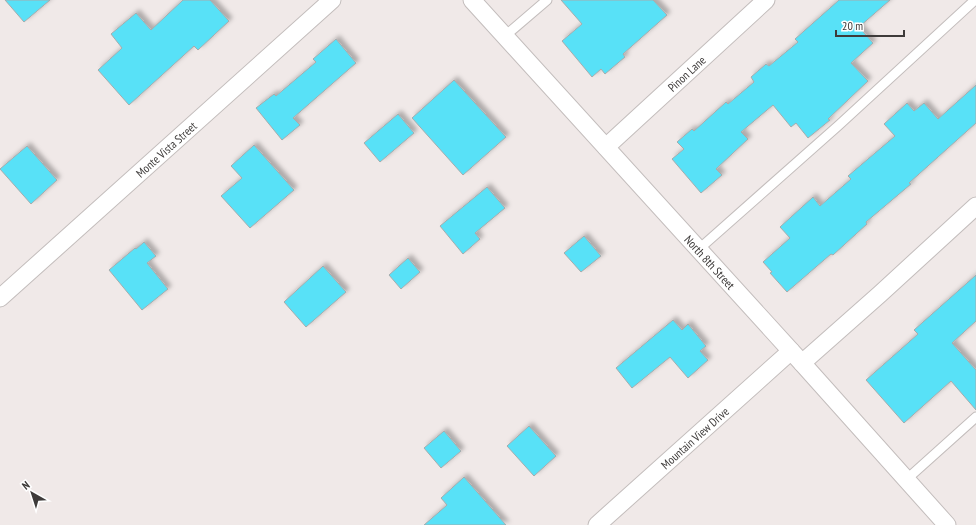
<svg xmlns="http://www.w3.org/2000/svg" width="976" height="525" viewBox="0 0 976 525" font-family="'PT Sans Narrow',sans-serif">
<style>
.building{fill:#58e1f7;stroke:#a5acad;filter:url(#shadow)}
.lines{fill:none;stroke-linecap:round;stroke-linejoin:round}
.lane-casing{stroke:#c3bdbc;stroke-width:11}
.street-casing{stroke:#c3bdbc;stroke-width:19}
.lane{stroke:#fff;stroke-width:9}
.street{stroke:#fff;stroke-width:17}
.labels{text-anchor:middle;dominant-baseline:central;stroke-width:3.5;stroke-linejoin:round;paint-order:stroke}
.street-label{font-size:12px;fill:#3e3b3a;stroke:#fff}
</style>
<defs>
<filter id="shadow"><feDropShadow dx="3.5" dy="-3.5" stdDeviation="2" flood-color="#0004"/></filter>
</defs>
<rect width="100%" height="100%" fill="#f0e9e8"/>
<g class="building">
<polygon points="5,0 50,0 24,22"/>
<polygon points="183,0 210,0 229,21 198,50 194,46 129,105 98,70 122,48 111,34 136,13 151,30"/>
<polygon points="561,0 653,0 667,15 623,54 625,57 605,74 601,69 592,77 562,41 582,24"/>
<polygon points="839,0 890,0 859,27 873,43 851,63 868,81 828,119 830,120 808,138 796,123 791,127 773,105 741,132 748,139 716,169 722,175 701,193 672,159 684,149 677,142 692,129 694,131 726,102 728,104 754,82 751,77 766,64 769,66 798,42 795,39"/>
<polygon points="336,39 356,63 293,118 300,125 282,140 256,108 274,94 276,96 316,62 313,59"/>
<polygon points="454,80 506,137 463,175 412,118"/>
<polygon points="976,85 976,123 909,183 911,184 866,222 867,224 833,255 831,254 787,292 770,273 772,272 763,262 790,238 780,227 813,197 820,206 851,179 848,176 895,136 884,124 907,103 914,111 924,103 938,119"/>
<polygon points="398,114 414,133 380,162 364,143"/>
<polygon points="254,145 294,190 250,228 221,196 242,178 231,166"/>
<polygon points="27,146 57,180 31,204 0,169"/>
<polygon points="487,187 505,208 475,233 480,239 463,254 440,226"/>
<polygon points="584,236 601,256 581,272 564,253"/>
<polygon points="144,242 156,256 147,263 168,289 142,310 109,270 135,248 136,249"/>
<polygon points="408,258 420,272 401,289 389,275"/>
<polygon points="323,266 346,292 306,327 284,302"/>
<polygon points="976,275 976,321 952,343 976,370 976,410 951,381 904,423 866,380 918,334 914,330"/>
<polygon points="673,320 682,330 688,324 706,346 700,351 708,360 688,378 670,357 632,388 616,368"/>
<polygon points="529,426 556,456 534,476 507,446"/>
<polygon points="444,431 461,451 441,468 424,448"/>
<polygon points="464,477 506,525 424,525 447,505 441,498"/>
</g>
<g class="lines">
<defs>
<g id="lane">
<polyline points="505,36 547,0"/>
<polyline points="699,249 839,125 975,0"/>
<polyline points="907,479 976,417"/>
</g>
<g id="street">
<path id="s1" d="M 472,0 L 802,363 L 947,525"/>
<path id="s2" d="M 606,147 L 766,0"/>
<path id="s3" d="M 0,298 L 332,0"/>
<polyline points="802,363 880,294 976,206"/>
<path id="s4" d="M 597,525 L 791,351"/>
</g>
</defs>
<use href="#lane" class="lane-casing"/>
<use href="#street" class="street-casing"/>
<use href="#lane" class="lane"/>
<use href="#street" class="street"/>
</g>
<g class="labels">
<g class="street-label">
<text stroke="none"><textPath href="#s2" startOffset="109">Pinon Lane</textPath></text>
<text stroke="none"><textPath href="#s3" startOffset="223">Monte Vista Street</textPath></text>
<text stroke="none"><textPath href="#s1" startOffset="354">North 8th Street</textPath></text>
<text stroke="none"><textPath href="#s4" startOffset="131">Mountain View Drive</textPath></text>
</g>
</g>
<g transform="translate(32 493) rotate(321)" stroke="#ffffff" stroke-width="3" paint-order="stroke">
<path d="M0-3L7 15L0 10L-7 15Z" fill="#3e3b3a"/>
<text y="-6" font-size="11" font-weight="bold" text-anchor="middle" fill="#3e3b3a">N</text>
</g>
<path d="M836 30v6h68v-6" fill="none" stroke="#3e3b3a" stroke-width="2"/>
<text x="842" y="30" font-size="12" fill="#3e3b3a" stroke="#ffffff" stroke-width="3" paint-order="stroke">20 m</text>
</svg>
